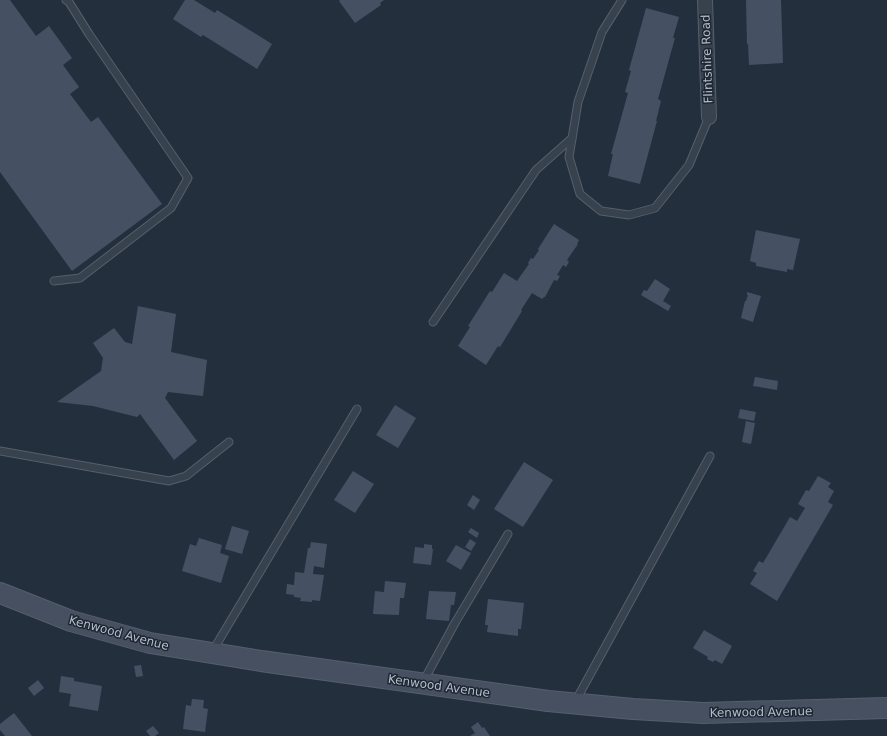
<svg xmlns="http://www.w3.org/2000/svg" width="887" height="736" viewBox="0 0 887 736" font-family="'DejaVu Sans',sans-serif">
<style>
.building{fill:#455162}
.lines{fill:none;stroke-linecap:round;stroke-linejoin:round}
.lane-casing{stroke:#565f6c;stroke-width:9}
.street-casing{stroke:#565f6c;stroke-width:16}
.secondary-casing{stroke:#565f6c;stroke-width:22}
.lane{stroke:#38414e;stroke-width:7}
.street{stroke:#38414e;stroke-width:14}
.secondary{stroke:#465061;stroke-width:20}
.labels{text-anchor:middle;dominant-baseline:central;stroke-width:3;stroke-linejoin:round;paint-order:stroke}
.street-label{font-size:12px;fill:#b4bcc9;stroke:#1d2633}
</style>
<rect width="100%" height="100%" fill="#242f3e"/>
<g class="building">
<polygon points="0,0 10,0 36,36 49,26 72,58 63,65 79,87 70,94 91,122 98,117 162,204 72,271 0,172"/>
<polygon points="185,0 194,0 215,13 217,10 272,44 257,69 203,35 201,37 173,19"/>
<polygon points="340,0 384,0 380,3 381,5 355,23 339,1"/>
<polygon points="746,0 781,0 783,63 749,65 748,44 747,44"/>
<polygon points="646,8 679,17 673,38 675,38 658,99 661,101 656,121 657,121 640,184 608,176 613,154 611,154 628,93 625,92 631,71 629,70"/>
<polygon points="554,224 579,240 577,244 578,244 567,260 569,262 566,267 563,265 557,275 560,276 557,281 554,280 545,297 544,297 542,299 532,293 521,310 522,311 500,347 498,346 486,365 458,346 470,327 468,326 490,291 492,292 504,273 517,281 529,264 528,263 531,258 533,259 539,250 538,249"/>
<polygon points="756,230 800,239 793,270 787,269 787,272 756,266 756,263 750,261"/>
<polygon points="655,279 670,289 663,301 671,306 668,311 641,295 644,290 647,291"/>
<polygon points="747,292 761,296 753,322 741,318 745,301 746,301 748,295 747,295"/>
<polygon points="138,306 176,314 171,352 207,360 203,396 168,392 165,398 197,441 174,460 140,414 137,417 93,406 57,402 101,371 103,358 93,343 114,328 125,342 132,344"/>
<polygon points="755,377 778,381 777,390 753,386"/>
<polygon points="395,405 416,418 398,448 376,435"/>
<polygon points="740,409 756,412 754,421 738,418"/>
<polygon points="746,421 755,423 751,444 742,442"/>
<polygon points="524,462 553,480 523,527 494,509"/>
<polygon points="353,471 374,484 355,513 334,500"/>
<polygon points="818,476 831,483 828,487 834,491 828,502 833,505 777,601 750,584 757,573 753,571 759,561 763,563 790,517 797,521 805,508 798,504 806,490 809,491"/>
<polygon points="473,495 480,500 474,510 467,505"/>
<polygon points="232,526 249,531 242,554 225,549"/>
<polygon points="471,528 479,533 477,538 468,532"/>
<polygon points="199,538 222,545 220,553 229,556 221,583 182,571 190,544 196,546"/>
<polygon points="470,539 476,543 471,551 465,547"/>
<polygon points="311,542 327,544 324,568 314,566 313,574 324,575 320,601 312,600 312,602 300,601 301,598 294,597 294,595 286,594 287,584 294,585 295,572 304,573 308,548 310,548"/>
<polygon points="424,544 432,545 432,549 433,549 431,565 413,563 415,547 424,548"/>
<polygon points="456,545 471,553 461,570 446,561"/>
<polygon points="385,581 406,583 404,598 400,598 399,615 373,614 375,591 384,592"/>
<polygon points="429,591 456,592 454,605 451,605 449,621 426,619"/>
<polygon points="488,599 524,603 521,629 518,629 518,636 487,632 488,625 485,625"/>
<polygon points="704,630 732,646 722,664 715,660 713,662 707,659 708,657 693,648"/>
<polygon points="141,665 143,676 136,677 134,666"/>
<polygon points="61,676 74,678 74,681 102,686 98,711 69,706 71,694 59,692"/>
<polygon points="38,680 44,688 34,696 28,688"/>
<polygon points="192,699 204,700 203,708 208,709 205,732 183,729 186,705 191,706"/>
<polygon points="14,713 32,736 5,736 0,730 0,724"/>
<polygon points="478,722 482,728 484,727 490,736 470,736 475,733 471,727"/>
<polygon points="153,726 159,733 155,736 150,736 146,731"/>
</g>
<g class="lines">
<defs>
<g id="lane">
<polyline points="622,0 602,32 578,102 569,157 580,194 601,211 629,215 655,208 689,165 709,117"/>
<polyline points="54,281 80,278 171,208 188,178 89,34 69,2 66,0"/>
<polyline points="433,322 536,170 572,138"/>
<polyline points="0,451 169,481 186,476 229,442"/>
<polyline points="212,652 357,409"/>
<polyline points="423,682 455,623 508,534"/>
<polyline points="575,702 710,456"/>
</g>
<polyline id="street" points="705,0 709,117"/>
<polyline id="secondary" points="0,593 71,621 150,643 261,661 548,701 633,709 703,713 887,708"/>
</defs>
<use href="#lane" class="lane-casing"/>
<use href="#street" class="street-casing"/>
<use href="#secondary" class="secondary-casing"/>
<use href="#lane" class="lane"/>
<use href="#street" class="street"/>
<use href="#secondary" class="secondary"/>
</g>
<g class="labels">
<g class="street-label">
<text transform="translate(707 59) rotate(-92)">Flintshire Road</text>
<text transform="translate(119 633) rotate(15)">Kenwood Avenue</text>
<text transform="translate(439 686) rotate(8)">Kenwood Avenue</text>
<text transform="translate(761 712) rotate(-1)">Kenwood Avenue</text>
</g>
</g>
</svg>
